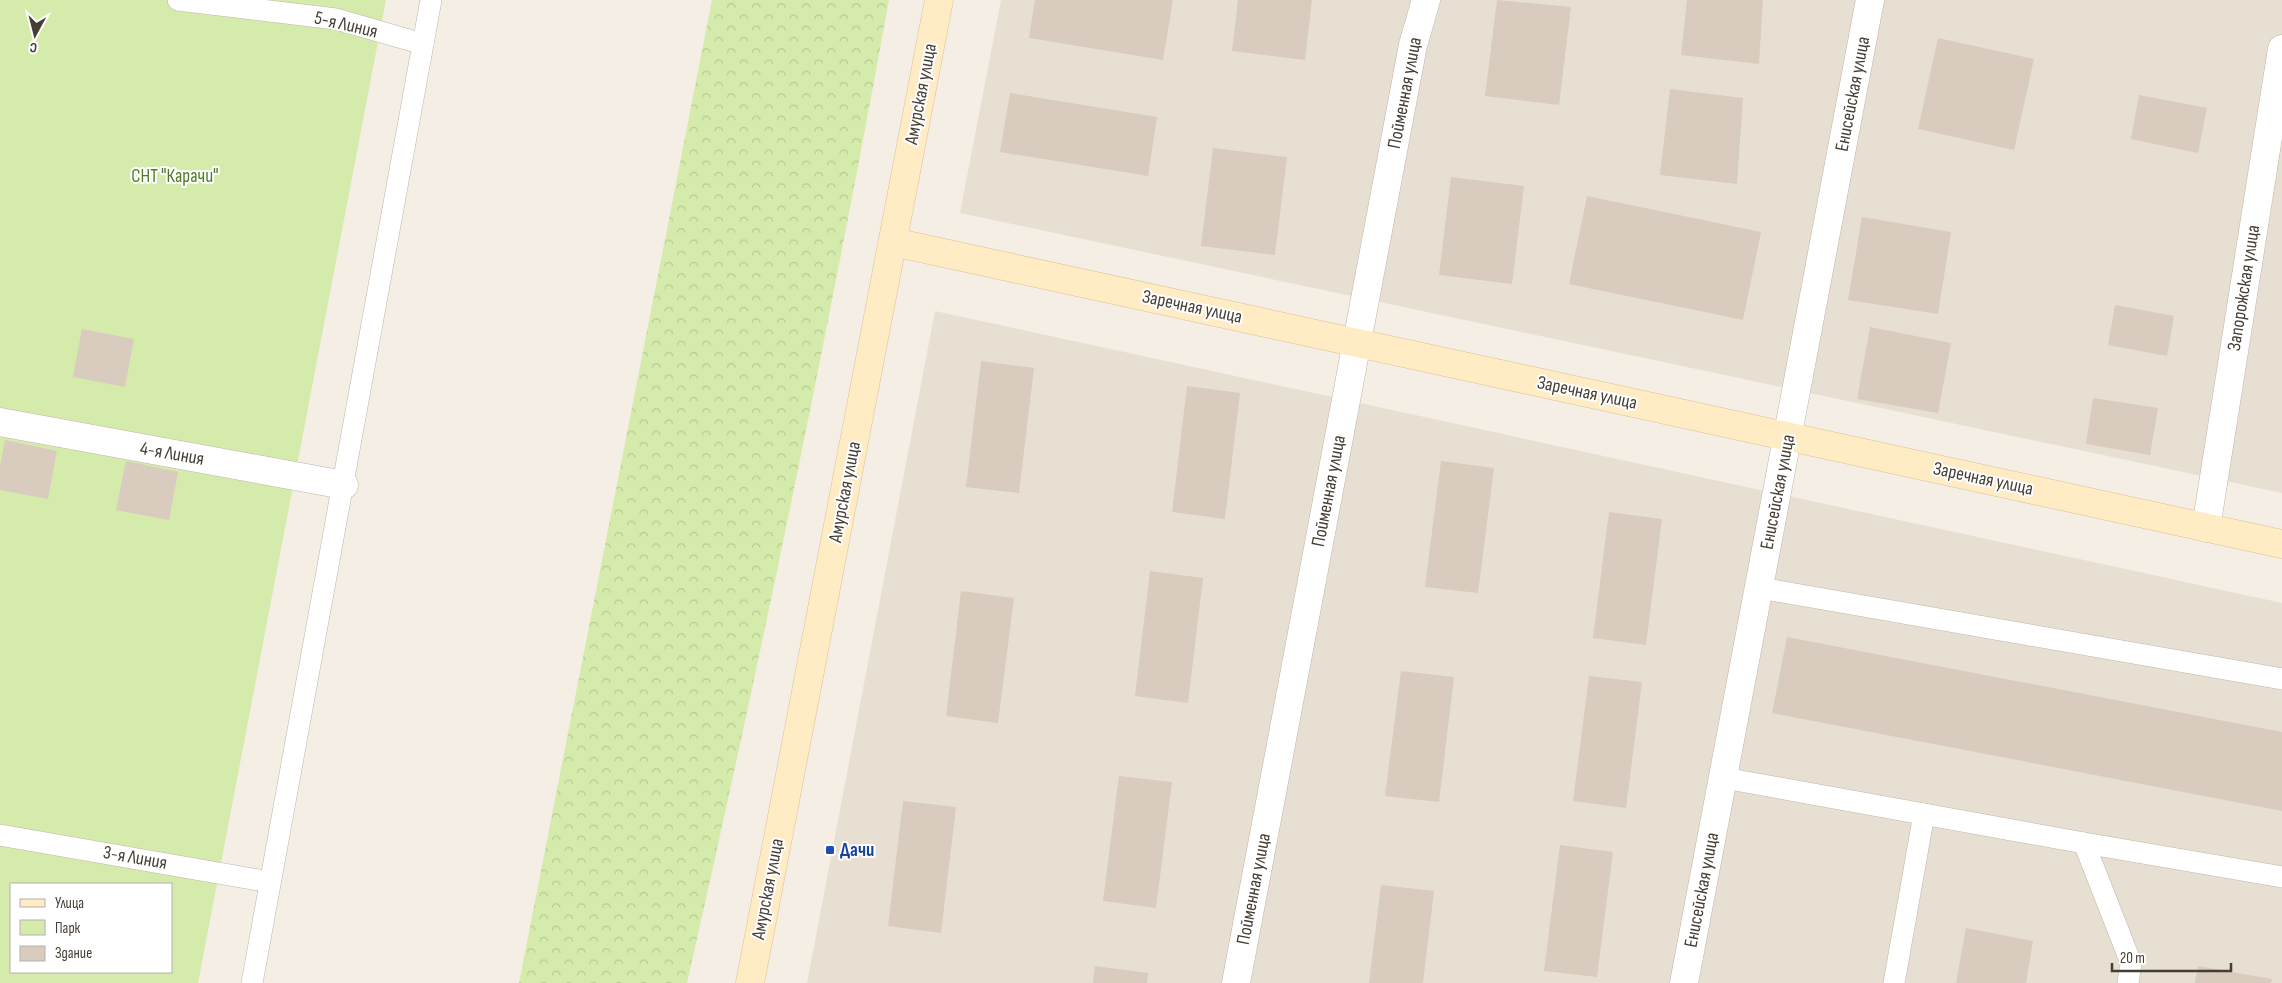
<svg xmlns="http://www.w3.org/2000/svg" width="2282" height="983" viewBox="0 0 2282 983" font-family="'Sofia Sans Condensed',sans-serif">
<style>
.residential{fill:#e8dfd3}
.green{fill:#d4ebab;fill-rule:evenodd}
.forest{fill:url(#forest-crowns)}
.building{fill:#d9cbbd}
.lines{fill:none;stroke-linecap:round;stroke-linejoin:round}
.lane-casing{stroke:#c0b5a7;stroke-width:22}
.street-casing{stroke:#c0b5a7;stroke-width:29}
.secondary-casing{stroke:#dac193;stroke-width:29}
.lane{stroke:#fff;stroke-width:21}
.street{stroke:#fff;stroke-width:28}
.secondary{stroke:#ffebc4;stroke-width:28}
.transit-dot{fill:#1a4fb4;stroke:#fff;stroke-width:2}
.labels{text-anchor:middle;dominant-baseline:central;stroke-width:4;stroke-linejoin:round;paint-order:stroke}
.street-label{font-size:19px;fill:#463e34;stroke:#fff}
.park-label{font-size:19px;fill:#4d7c24;stroke:#fff}
.transit-label{font-size:19px;font-weight:bold;fill:#164399;stroke:#fff;text-anchor:start}
</style>
<defs>
<pattern id="forest-crowns" width="20" height="18" patternUnits="userSpaceOnUse" patternTransform="scale(1.25)"><rect width="20" height="18" fill="#d4ebab"/><path d="M2 6a3 3 0 1 1 6 0M12 15a3 3 0 1 1 6 0" fill="none" stroke="#b7cb94"/></pattern>
</defs>
<rect width="100%" height="100%" fill="#f4eee5"/>
<g class="residential">
<polygon points="1001,0 2282,0 2282,493 960,213"/>
<polygon points="935,311 2282,603 2282,983 807,983"/>
</g>
<path class="green" d="M 0,0 L 386,0 L 198,983 L 0,983 ZM 11,884 L 171,884 L 171,972 L 11,972 Z"/>
<path class="forest" d="M 712,0 L 889,0 C 829,329 761,657 687,983 L 519,983 Z"/>
<g class="building">
<polygon points="1035,0 1173,0 1163,60 1029,38"/>
<polygon points="1238,0 1312,0 1305,60 1232,51"/>
<polygon points="1497,0 1571,7 1559,105 1485,96"/>
<polygon points="1687,0 1763,0 1759,64 1681,55"/>
<polygon points="1938,38 2034,59 2014,150 1918,129"/>
<polygon points="1670,89 1743,98 1737,184 1660,175"/>
<polygon points="1010,93 1157,117 1148,176 1000,152"/>
<polygon points="2139,95 2207,108 2198,153 2131,139"/>
<polygon points="1213,148 1287,157 1275,255 1201,246"/>
<polygon points="1451,177 1524,186 1512,284 1439,275"/>
<polygon points="1587,196 1761,232 1743,320 1569,284"/>
<polygon points="1862,217 1951,232 1938,314 1848,300"/>
<polygon points="2115,305 2174,316 2167,356 2108,345"/>
<polygon points="1870,327 1951,343 1938,413 1857,399"/>
<polygon points="82,329 134,339 125,387 73,377"/>
<polygon points="981,361 1034,368 1019,493 966,487"/>
<polygon points="1187,386 1240,393 1225,519 1172,512"/>
<polygon points="2093,398 2158,408 2150,455 2086,444"/>
<polygon points="5,440 57,451 48,499 0,490 0,467"/>
<polygon points="126,461 178,472 169,520 116,510"/>
<polygon points="1441,461 1494,468 1478,593 1425,587"/>
<polygon points="1609,512 1662,519 1646,645 1593,638"/>
<polygon points="1150,571 1203,578 1188,703 1135,696"/>
<polygon points="961,591 1014,598 998,723 946,716"/>
<polygon points="1787,637 2282,732 2282,811 1772,713"/>
<polygon points="1401,671 1454,677 1439,802 1385,796"/>
<polygon points="1589,676 1642,682 1626,808 1573,801"/>
<polygon points="1119,776 1172,782 1156,908 1103,901"/>
<polygon points="903,801 956,807 941,933 888,926"/>
<polygon points="1560,845 1613,852 1597,977 1544,971"/>
<polygon points="1381,885 1434,891 1423,983 1369,983"/>
<polygon points="1966,928 2033,941 2026,983 1956,983"/>
<polygon points="1095,966 1148,973 1147,983 1093,983"/>
<polygon points="2198,966 2272,979 2271,983 2195,983"/>
</g>
<g class="lines">
<defs>
<g id="lane">
<polyline points="178,0 336,19 423,44"/>
<polyline points="1760,588 2282,679"/>
<polyline points="1724,778 2084,843 2131,963 2128,983"/>
<polyline points="0,835 270,882"/>
<polyline points="2084,843 2282,877"/>
<polyline points="252,983 431,0"/>
<polyline points="1894,983 1924,814"/>
</g>
<g id="street">
<polyline points="0,422 344,485"/>
<polyline points="2206,528 2282,49"/>
<polyline points="1236,983 1413,45 1426,0"/>
<polyline points="1684,983 1870,0"/>
</g>
<g id="secondary">
<polyline points="893,242 2282,544"/>
<polyline points="750,983 939,0"/>
</g>
</defs>
<use href="#lane" class="lane-casing"/>
<use href="#street" class="street-casing"/>
<use href="#secondary" class="secondary-casing"/>
<use href="#lane" class="lane"/>
<use href="#street" class="street"/>
<use href="#secondary" class="secondary"/>
</g>
<rect class="transit-dot" x="825" y="845" width="10" height="10" rx="2.5"/>
<g class="labels">
<g class="street-label">
<text transform="translate(346 25) rotate(13)">5-я Линия</text>
<text transform="translate(1405 93) rotate(-79)">Пойменная улица</text>
<text transform="translate(921 94) rotate(-79)">Амурская улица</text>
<text transform="translate(1853 94) rotate(-79)">Енисейская улица</text>
<text transform="translate(2244 288) rotate(-81)">Запорожская улица</text>
<text transform="translate(1192 307) rotate(12)">Заречная улица</text>
<text transform="translate(1587 393) rotate(12)">Заречная улица</text>
<text transform="translate(172 454) rotate(10)">4-я Линия</text>
<text transform="translate(1983 479) rotate(12)">Заречная улица</text>
<text transform="translate(1329 491) rotate(-79)">Пойменная улица</text>
<text transform="translate(845 492) rotate(-79)">Амурская улица</text>
<text transform="translate(1778 492) rotate(-79)">Енисейская улица</text>
<text transform="translate(135 858) rotate(10)">3-я Линия</text>
<text transform="translate(768 889) rotate(-79)">Амурская улица</text>
<text transform="translate(1254 889) rotate(-79)">Пойменная улица</text>
<text transform="translate(1702 890) rotate(-79)">Енисейская улица</text>
</g>
<g class="park-label">
<text x="175" y="176">СНТ "Карачи"</text>
</g>
<g class="transit-label">
<text x="840" y="850">Дачи</text>
</g>
</g>
<rect x="10" y="883" width="162" height="90" fill="#ffffff" stroke="#b5b2ae"/>
<rect x="20" y="899" width="25" height="8" fill="#ffebc4" stroke="#b5b2ae"/>
<text x="55" y="908" font-size="15" fill="#463e34">Улица</text>
<rect x="20" y="920" width="25" height="15" fill="#d4ebab" stroke="#b5b2ae"/>
<text x="55" y="933" font-size="15" fill="#463e34">Парк</text>
<rect x="20" y="946" width="25" height="15" fill="#d9cbbd" stroke="#b5b2ae"/>
<text x="55" y="958" font-size="15" fill="#463e34">Здание</text>
<g transform="translate(35 35) rotate(187)" stroke="#ffffff" stroke-width="4" paint-order="stroke">
<path d="M0-4L9 19L0 12L-9 19Z" fill="#463e34"/>
<text y="-8" font-size="14" font-weight="bold" text-anchor="middle" fill="#463e34">С</text>
</g>
<path d="M2112 963v8h119v-8" fill="none" stroke="#463e34" stroke-width="2.5"/>
<text x="2120" y="963" font-size="15" fill="#463e34" stroke="#ffffff" stroke-width="4" paint-order="stroke">20 m</text>
</svg>
